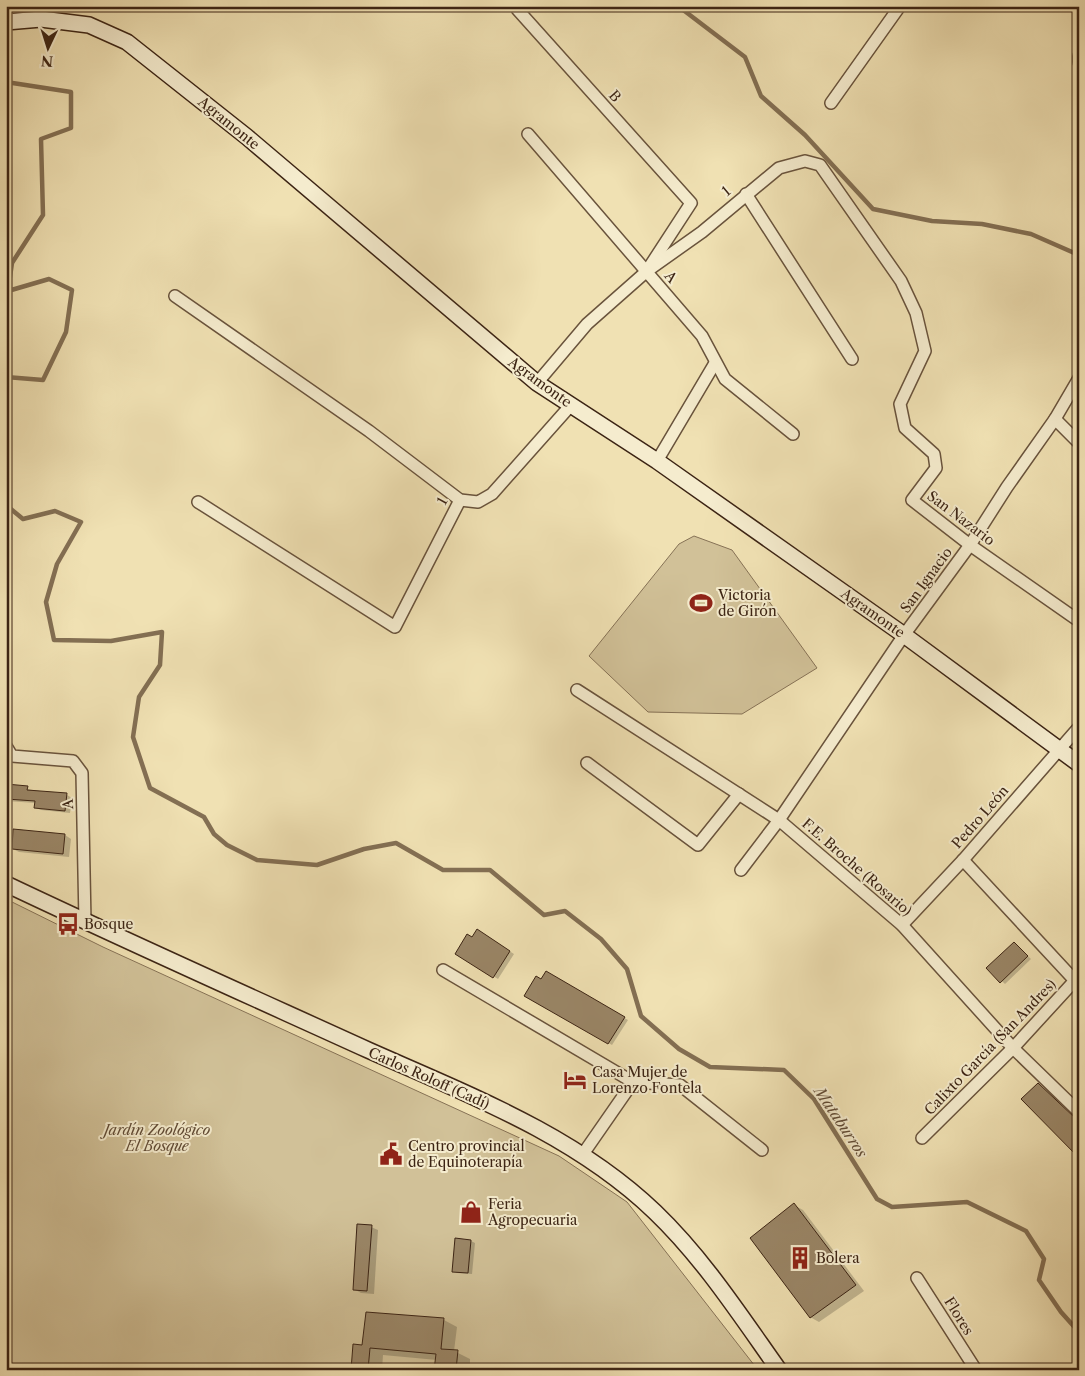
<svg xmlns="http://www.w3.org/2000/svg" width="1085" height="1376" viewBox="0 0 1085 1376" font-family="'Libre Caslon Text',serif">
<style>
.green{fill:#d1c198;stroke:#867256}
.shadow{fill:#0003}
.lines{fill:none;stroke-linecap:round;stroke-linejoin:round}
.stream{stroke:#836f53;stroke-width:4.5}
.building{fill:#9a8667;stroke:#3c2414}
.street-casing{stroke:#69533c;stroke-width:14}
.secondary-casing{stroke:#3c2414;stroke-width:18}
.street{stroke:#f5ecce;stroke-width:11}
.secondary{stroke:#f5ecce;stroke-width:15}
.labels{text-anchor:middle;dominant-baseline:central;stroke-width:4;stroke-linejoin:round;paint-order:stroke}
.street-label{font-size:14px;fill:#3c2414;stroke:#f5ecce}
.poi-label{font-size:14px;fill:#3c2414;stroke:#f5ecce;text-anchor:start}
.park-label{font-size:14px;font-style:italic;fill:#614b35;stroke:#f5ecce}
.water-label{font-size:15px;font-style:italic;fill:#604a34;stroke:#f5ecce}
</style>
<rect width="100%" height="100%" fill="#f0e1b3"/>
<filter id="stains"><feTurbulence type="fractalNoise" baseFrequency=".004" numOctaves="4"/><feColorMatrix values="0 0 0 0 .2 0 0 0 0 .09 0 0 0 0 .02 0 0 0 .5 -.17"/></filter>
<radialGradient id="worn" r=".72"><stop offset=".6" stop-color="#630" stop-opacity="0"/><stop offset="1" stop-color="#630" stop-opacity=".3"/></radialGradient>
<g class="green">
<polygon points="694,536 732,550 817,668 742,714 648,712 589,656 679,544"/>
<polygon points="6,899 103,947 559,1156 627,1202 758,1370 6,1370"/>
</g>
<g class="shadow">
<polygon points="6,786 67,795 72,798 70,813 41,810 36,808 36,803 6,801"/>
<polygon points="65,835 71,839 69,857 19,852 13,849"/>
<polygon points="477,931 514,954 498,979 456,953 472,939"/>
<polygon points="1014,943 1031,959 1005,984 988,968"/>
<polygon points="546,973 628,1020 612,1045 525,995"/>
<polygon points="1039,1085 1047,1090 1079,1120 1079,1156"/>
<polygon points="794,1205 803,1210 864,1291 819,1322 810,1317"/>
<polygon points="371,1227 378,1230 374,1294 361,1293 354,1289"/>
<polygon points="471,1241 475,1243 472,1274 457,1273 454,1271"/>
<polygon points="367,1313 444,1320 457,1327 454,1351 470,1359 470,1370 436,1370 437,1360 383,1355 382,1370 353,1370 363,1346"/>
</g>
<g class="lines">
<g class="stream">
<polyline points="678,6 745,57 761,96 805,135 873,209 932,221 982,224 1031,234 1079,255"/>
<polyline points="6,82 71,92 71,128 41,139 43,215 12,263 8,291 49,279 72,290 66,332 43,380 6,377"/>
<polyline points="6,505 23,519 55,511 81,522 57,564 46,602 54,640 111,641 162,632 160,665 139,697 133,737 150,788 204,817 214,834 227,845 257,860 317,865 364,849 396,843 443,870 490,870 544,915 565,911 601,939 627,969 641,1016 679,1049 710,1067 784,1070 814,1099 877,1199 892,1207 967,1202 1026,1231 1044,1259 1039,1280 1061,1312 1078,1331"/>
</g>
</g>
<g class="building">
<polygon points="6,784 28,786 27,790 67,793 65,811 34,808 35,801 6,799"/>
<polygon points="13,829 65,834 63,854 12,849"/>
<polygon points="477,929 510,951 493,978 455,954 467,934 472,937"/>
<polygon points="1014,942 1028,956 1000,983 986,968"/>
<polygon points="546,971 625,1017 608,1044 524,996 536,976 541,979"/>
<polygon points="1038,1083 1074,1117 1079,1119 1079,1158 1021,1099"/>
<polygon points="794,1203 856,1285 810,1318 750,1238"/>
<polygon points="357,1224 372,1225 367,1291 353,1290"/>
<polygon points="455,1238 471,1240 468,1273 452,1272"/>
<polygon points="366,1312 444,1318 441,1349 458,1350 456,1370 434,1370 436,1354 370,1348 368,1370 351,1370 353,1344 362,1345"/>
</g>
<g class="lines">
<defs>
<g id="street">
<polyline points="517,9 691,203 650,266"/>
<polyline points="1079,56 1079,62"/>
<polyline points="831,103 900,6"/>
<polyline points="528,134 702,336 725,379 793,434"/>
<polyline points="746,194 852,359"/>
<polyline points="175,296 369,431 460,500 478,502 492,494 571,405"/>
<polyline points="537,383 587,324 647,271 702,232 779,168 805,161 820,165 901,281 916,313 925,351 900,404 905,428 934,454 936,468 912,500 970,545 1079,621"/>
<polyline points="1055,419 1079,443"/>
<polyline points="657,461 715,363"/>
<polyline points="198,502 395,627 460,500"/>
<polyline points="577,690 779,820 902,925 1013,1048 1079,1112"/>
<polyline points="6,746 12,756 73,761 82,773 85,922"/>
<polyline points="587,763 698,845 739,794"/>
<polyline points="963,860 1079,985"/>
<polyline points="741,870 779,820 904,635 970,545 1007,487 1055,419 1079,378"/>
<polyline points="902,925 963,860 1079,727"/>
<polyline points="443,970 633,1082"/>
<polyline points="922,1138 1013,1048 1079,976"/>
<polyline points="583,1154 633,1082 680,1085 762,1150"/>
<polyline points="917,1278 976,1370"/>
</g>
<g id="secondary">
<polyline points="6,22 41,19 89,25 127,42 247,137 537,383 657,461 904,635 1079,764"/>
<path d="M 6,884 C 126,941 247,995 368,1050 C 467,1094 575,1135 655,1212 C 703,1258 740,1315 779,1370"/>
</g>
</defs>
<use href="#street" class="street-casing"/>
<use href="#secondary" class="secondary-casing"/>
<use href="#street" class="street"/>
<use href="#secondary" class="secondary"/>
</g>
<defs>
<symbol id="stadium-bare" viewBox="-9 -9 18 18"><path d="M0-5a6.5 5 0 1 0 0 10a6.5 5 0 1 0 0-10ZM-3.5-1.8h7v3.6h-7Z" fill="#8f2418" stroke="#f5ecce" stroke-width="2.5" paint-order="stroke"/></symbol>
<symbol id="bus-bare" viewBox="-9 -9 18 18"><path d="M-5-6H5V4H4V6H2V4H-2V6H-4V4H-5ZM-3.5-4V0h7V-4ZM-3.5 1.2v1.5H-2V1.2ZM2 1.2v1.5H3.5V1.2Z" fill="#8f2418" stroke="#f5ecce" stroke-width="2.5" paint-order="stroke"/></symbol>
<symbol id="hotel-bare" viewBox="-9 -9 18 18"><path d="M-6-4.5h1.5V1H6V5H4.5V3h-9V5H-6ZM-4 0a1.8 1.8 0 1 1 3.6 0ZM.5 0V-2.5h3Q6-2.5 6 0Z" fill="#8f2418" stroke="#f5ecce" stroke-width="2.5" paint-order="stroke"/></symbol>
<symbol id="civic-bare" viewBox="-9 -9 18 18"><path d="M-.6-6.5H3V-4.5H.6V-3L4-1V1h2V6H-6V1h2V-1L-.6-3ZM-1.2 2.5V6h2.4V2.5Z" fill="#8f2418" stroke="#f5ecce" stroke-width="2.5" paint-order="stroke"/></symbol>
<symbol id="shop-bare" viewBox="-9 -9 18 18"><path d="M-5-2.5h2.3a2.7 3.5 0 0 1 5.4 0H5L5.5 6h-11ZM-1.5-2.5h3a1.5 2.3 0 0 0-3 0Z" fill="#8f2418" stroke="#f5ecce" stroke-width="2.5" paint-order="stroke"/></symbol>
<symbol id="building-bare" viewBox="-9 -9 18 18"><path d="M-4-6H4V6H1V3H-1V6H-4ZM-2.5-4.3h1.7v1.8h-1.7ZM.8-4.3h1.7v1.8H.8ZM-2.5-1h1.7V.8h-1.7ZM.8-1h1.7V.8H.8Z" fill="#8f2418" stroke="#f5ecce" stroke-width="2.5" paint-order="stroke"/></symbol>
</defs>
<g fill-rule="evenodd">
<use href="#stadium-bare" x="685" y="587" width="32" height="32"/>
<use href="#bus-bare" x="52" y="908" width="32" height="32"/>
<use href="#hotel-bare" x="559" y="1064" width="32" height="32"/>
<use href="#civic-bare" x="375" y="1138" width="32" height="32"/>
<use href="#shop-bare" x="455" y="1196" width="32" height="32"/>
<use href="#building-bare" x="784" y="1242" width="32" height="32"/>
</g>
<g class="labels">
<g class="street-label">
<text transform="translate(615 96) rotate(48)">B</text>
<text transform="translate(229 123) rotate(39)">Agramonte</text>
<text transform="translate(726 191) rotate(-40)">1</text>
<text transform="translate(671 277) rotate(50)">A</text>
<text transform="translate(540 382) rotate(36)">Agramonte</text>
<text transform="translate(442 501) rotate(-61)">1</text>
<text transform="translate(961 518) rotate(37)">San Nazario</text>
<text transform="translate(926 580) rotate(-54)">San Ignacio</text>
<text transform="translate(873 613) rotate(35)">Agramonte</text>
<text transform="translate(68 804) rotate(-93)">A</text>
<text transform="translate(980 817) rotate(-49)">Pedro León</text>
<text transform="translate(857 867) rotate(41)">F.E. Broche (Rosario)</text>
<text transform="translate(990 1047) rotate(-46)">Calixto García (San Andres)</text>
<text transform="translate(429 1078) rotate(24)">Carlos Roloff (Cadí)</text>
<text transform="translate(959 1316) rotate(58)">Flores</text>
</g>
<g class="poi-label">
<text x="718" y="595">Victoria<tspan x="718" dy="16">de Girón</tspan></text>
<text x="84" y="924">Bosque</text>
<text x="592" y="1072">Casa Mujer de<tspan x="592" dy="16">Lorenzo Fontela</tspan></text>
<text x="408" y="1146">Centro provincial<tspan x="408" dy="16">de Equinoterapía</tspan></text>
<text x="488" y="1204">Feria<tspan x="488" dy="16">Agropecuaria</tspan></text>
<text x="816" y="1258">Bolera</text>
</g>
<g class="park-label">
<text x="157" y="1130">Jardín Zoológico<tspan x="157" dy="16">El Bosque</tspan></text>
</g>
<g class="water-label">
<text transform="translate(841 1122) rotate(56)">Mataburros</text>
</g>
</g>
<rect width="1085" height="1376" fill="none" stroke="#f0e1b3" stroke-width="25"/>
<rect x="8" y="8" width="1070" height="1361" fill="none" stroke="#3c2414" stroke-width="2.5"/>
<rect x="12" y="12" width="1060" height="1351" fill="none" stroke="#3c2414"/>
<g transform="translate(48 48) rotate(184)" stroke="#f5ecce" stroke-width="4" paint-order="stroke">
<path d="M0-4L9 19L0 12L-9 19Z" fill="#3c2414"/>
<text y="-8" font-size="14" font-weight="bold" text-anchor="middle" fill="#3c2414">N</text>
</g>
<rect width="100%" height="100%" filter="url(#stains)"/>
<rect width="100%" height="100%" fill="url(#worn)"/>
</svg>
